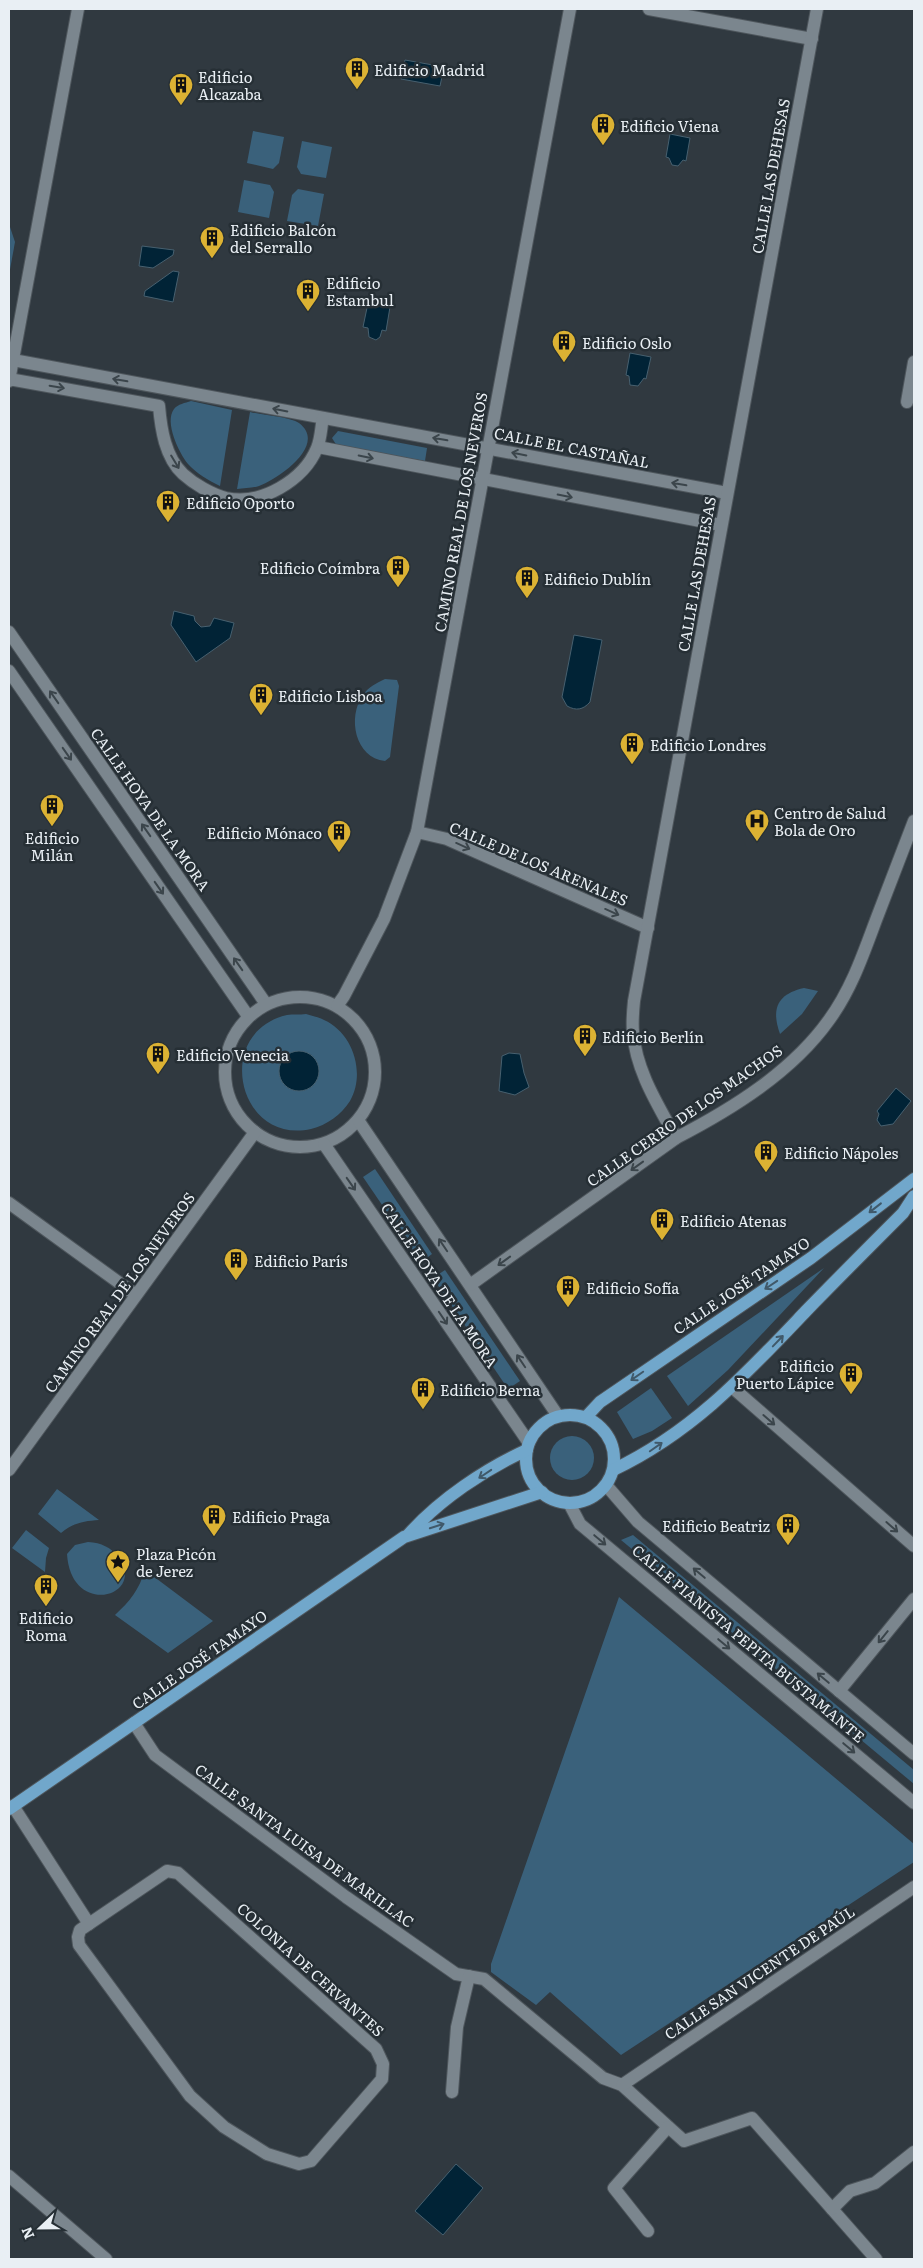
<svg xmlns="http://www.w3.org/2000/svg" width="923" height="2268" viewBox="0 0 923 2268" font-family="Literata,serif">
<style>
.green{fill:#3a617b}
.water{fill:#012336;stroke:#47606f}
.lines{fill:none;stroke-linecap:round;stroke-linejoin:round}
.street-casing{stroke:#4e565c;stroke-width:14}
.secondary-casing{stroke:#4e565c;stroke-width:14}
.primary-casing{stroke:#4e565c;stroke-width:14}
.street{stroke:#7b868e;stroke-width:12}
.secondary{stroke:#7b868e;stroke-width:12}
.primary{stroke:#71a7cb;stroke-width:12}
.oneway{stroke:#3b454b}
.oneway2{stroke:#40596a}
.labels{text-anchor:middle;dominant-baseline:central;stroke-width:5;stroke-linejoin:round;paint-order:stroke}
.poi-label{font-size:15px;fill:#e9eff4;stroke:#262f35;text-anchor:start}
.street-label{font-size:15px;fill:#e9eff4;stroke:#262f35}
</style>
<rect width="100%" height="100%" fill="#303940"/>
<g class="green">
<polygon points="253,131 284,137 279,163 273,169 247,163"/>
<polygon points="302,141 332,147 326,178 301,174 297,167"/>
<polygon points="244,180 270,185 274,192 269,218 238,212"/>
<polygon points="298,189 324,194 318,226 287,221 292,195"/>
<polygon points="9,224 15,242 9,275"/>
<path d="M 191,401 L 232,410 L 220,486 C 208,480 197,474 188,464 C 179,453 164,422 174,409 C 178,404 185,403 191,401 Z"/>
<path d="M 250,412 C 262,415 290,417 299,423 C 328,445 278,479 259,486 C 253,488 244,488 237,489 Z"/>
<polygon points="338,431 427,448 425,461 337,446 332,438"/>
<path d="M 385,679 L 397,680 L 399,686 L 390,757 L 385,761 C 355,758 347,717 363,695 C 368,687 377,683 385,679 Z"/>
<path d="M 804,988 L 818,991 L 802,1014 L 780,1034 C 771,1009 777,994 804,988 Z"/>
<path d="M 306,1014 C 312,1016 319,1017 324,1020 C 353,1033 366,1073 350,1101 C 341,1115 327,1125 311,1129 C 237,1145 213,1032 287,1015 C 293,1014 300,1015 306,1014 Z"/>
<polygon points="375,1169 432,1254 421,1262 363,1177"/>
<polygon points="824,1268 728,1370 688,1406 667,1376"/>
<polygon points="445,1270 520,1381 508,1389 433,1278"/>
<polygon points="651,1388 672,1418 652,1431 633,1439 617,1412"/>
<circle cx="572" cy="1458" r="22"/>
<path d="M 57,1489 L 99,1520 C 84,1521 73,1523 61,1533 L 38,1514 Z"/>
<polygon points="26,1530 49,1548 46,1558 45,1572 12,1548"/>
<polygon points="633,1535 914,1770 914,1784 621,1540"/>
<path d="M 88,1542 C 102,1543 110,1547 118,1557 C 148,1596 71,1619 67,1554 L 75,1545 Z"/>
<path d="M 145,1570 L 213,1621 L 168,1653 L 115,1615 C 130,1601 139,1590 145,1570 Z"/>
<polygon points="619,1597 914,1844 914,1862 621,2055 550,1992 536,2005 491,1972 491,1964"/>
</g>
<g class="water">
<polygon points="405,60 444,67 440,86 401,79"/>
<polygon points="670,134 690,138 686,161 683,160 678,166 672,165 669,158 666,157"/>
<polygon points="142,246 174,250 173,255 153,268 139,266"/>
<polygon points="173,271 179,272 173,302 144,296 145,291"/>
<polygon points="368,303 390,307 386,331 382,330 380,337 376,340 369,337 368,328 363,327"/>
<polygon points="630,353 651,357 646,379 644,378 638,386 630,385 629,376 626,375"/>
<polygon points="174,611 194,616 195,621 201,627 210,626 214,618 234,623 230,638 196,662 171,625"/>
<path d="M 574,635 L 602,640 L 590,702 C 583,710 576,711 567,706 L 562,697 Z"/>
<circle cx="299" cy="1071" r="20"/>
<polygon points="509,1053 520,1054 524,1073 529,1087 515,1095 499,1091 502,1056"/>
<polygon points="896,1088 911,1101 893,1124 881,1126 877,1120 879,1114 877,1111"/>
<polygon points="456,2164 483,2188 443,2235 415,2211"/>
</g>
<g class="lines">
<defs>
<g id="street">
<polyline points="907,402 914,362"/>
<polyline points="417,832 447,839 648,928"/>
<polyline points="733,1388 914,1546"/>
<polyline points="839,1691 914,1599"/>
<polyline points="134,1723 155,1755 346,1897 456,1974 484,1979 603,2078 622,2085 684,2141 752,2118 876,2259"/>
<polyline points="13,1806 89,1924"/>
<polygon points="167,1871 178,1873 376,2049 383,2064 382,2079 311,2161 299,2164 267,2154 224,2127 190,2096 79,1945 78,1937 80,1930"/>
<polyline points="622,2085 914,1887"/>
<polyline points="452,2092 457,2027 469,1976"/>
<polyline points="832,2209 850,2191 875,2183 914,2152"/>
<polyline points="648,2231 614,2188 668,2127"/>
</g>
<g id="secondary">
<polyline points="649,9 812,39"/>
<polyline points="13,360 727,493"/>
<path d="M 9,379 L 159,406 C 161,429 165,457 183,474 C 194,484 211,494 226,498 C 261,506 304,480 317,448 C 321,439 321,427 323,418"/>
<polyline points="9,381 78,9"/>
<polyline points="318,447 721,525"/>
<polyline points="9,632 266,1004"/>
<polyline points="9,671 248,1016"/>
<circle cx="300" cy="1072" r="75"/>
<polyline points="337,1006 344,996 384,919 417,832 570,9"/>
<polyline points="358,1120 558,1416"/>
<path d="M 676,1138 C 658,1105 636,1071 633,1032 C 632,1022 633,1011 634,1001 L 817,9"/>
<polyline points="324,1144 529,1443"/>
<polyline points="9,1203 136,1295"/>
<path d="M 470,1285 L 676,1138 C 732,1109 792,1072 829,1020 C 851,990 863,955 876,920 C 889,887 901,854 914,821"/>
<polyline points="9,1470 255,1132"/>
<polyline points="606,1485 638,1522 914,1754"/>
<polyline points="569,1503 580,1524 914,1803"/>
<polyline points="9,2176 106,2259"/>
</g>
<g id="primary">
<circle cx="570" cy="1459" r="44"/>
<polyline points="586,1417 600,1402 811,1258 914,1179"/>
<path d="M 613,1470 C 693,1432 746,1374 806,1311 C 838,1278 870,1246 903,1213 L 914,1196"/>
<path d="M 409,1534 C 439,1500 485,1469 527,1450"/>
<polyline points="9,1809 404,1537 542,1492"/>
</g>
</defs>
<use href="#street" class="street-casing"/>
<use href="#secondary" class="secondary-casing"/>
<use href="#primary" class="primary-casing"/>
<use href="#street" class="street"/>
<use href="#secondary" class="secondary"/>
<use href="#primary" class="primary"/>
</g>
<defs><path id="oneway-shaft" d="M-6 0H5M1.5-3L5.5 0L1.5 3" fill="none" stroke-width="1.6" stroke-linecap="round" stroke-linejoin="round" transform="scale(1.25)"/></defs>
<g class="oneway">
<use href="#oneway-shaft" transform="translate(120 380) rotate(-170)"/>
<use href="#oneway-shaft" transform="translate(57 387) rotate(10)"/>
<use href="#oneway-shaft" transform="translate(280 410) rotate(-169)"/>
<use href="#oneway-shaft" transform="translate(440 439) rotate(-170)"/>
<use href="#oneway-shaft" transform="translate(519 454) rotate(-169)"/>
<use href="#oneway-shaft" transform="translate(366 457) rotate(12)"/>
<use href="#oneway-shaft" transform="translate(175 462) rotate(59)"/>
<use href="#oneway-shaft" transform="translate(679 484) rotate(-170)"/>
<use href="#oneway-shaft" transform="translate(565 496) rotate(11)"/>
<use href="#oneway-shaft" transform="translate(54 697) rotate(-125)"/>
<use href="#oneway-shaft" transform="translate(67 754) rotate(55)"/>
<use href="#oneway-shaft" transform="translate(146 830) rotate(-125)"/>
<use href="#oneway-shaft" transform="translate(463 846) rotate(24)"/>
<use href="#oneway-shaft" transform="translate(159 888) rotate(55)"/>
<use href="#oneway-shaft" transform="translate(612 912) rotate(24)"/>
<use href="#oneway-shaft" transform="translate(238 964) rotate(-125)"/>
<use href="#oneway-shaft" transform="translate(637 1166) rotate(144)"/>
<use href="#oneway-shaft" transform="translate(351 1184) rotate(55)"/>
<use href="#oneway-shaft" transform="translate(443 1245) rotate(-124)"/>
<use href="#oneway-shaft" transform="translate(504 1261) rotate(144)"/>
<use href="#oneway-shaft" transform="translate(443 1318) rotate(56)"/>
<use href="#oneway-shaft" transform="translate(521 1361) rotate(-124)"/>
<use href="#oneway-shaft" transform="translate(769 1420) rotate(41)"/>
<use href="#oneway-shaft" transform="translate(892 1527) rotate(41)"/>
<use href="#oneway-shaft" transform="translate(600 1540) rotate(40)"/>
<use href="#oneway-shaft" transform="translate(699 1573) rotate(-140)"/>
<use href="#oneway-shaft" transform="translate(883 1637) rotate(129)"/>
<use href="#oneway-shaft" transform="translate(724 1644) rotate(40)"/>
<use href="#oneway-shaft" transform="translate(823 1678) rotate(-140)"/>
<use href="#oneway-shaft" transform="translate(849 1748) rotate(40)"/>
</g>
<g class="oneway2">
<use href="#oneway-shaft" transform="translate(875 1208) rotate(142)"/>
<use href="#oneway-shaft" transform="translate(771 1285) rotate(146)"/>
<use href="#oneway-shaft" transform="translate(778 1341) rotate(-46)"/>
<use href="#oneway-shaft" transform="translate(637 1376) rotate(145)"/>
<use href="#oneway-shaft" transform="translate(656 1447) rotate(-35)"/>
<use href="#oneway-shaft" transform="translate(485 1474) rotate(146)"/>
<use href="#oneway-shaft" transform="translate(437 1526) rotate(-18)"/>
</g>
<defs>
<symbol id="building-pin" viewBox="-11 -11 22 30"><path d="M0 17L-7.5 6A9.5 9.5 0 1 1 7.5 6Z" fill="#dcb233" stroke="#262f35"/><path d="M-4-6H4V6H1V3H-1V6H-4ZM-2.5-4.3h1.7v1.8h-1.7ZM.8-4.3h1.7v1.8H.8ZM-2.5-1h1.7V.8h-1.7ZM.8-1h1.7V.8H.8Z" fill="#111"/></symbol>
<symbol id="hospital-pin" viewBox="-11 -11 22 30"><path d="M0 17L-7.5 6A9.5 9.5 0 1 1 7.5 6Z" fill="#dcb233" stroke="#262f35"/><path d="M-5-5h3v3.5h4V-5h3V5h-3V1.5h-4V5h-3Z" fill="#111"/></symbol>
<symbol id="sight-pin" viewBox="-11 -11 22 30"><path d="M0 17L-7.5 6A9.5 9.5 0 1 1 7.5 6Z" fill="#dcb233" stroke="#262f35"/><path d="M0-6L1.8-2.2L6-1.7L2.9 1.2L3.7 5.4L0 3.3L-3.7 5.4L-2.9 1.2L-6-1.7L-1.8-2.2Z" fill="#111"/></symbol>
</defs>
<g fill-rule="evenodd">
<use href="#building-pin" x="343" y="55" width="28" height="38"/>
<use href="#building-pin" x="167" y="71" width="28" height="38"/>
<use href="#building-pin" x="589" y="111" width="28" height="38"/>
<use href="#building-pin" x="198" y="224" width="28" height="38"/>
<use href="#building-pin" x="294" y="277" width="28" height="38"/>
<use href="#building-pin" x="550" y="328" width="28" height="38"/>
<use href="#building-pin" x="154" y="488" width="28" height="38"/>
<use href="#building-pin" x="384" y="553" width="28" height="38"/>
<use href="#building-pin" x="513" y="564" width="28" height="38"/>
<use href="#building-pin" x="247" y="681" width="28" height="38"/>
<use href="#building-pin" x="618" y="730" width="28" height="38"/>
<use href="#building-pin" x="38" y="792" width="28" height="38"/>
<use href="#hospital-pin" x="743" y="807" width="28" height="38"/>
<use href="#building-pin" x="325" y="818" width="28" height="38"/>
<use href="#building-pin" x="571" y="1022" width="28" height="38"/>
<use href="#building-pin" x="144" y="1040" width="28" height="38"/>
<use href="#building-pin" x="752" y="1138" width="28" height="38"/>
<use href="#building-pin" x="648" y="1206" width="28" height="38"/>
<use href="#building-pin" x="222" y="1246" width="28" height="38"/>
<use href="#building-pin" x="554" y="1273" width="28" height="38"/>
<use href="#building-pin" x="837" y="1360" width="28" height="38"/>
<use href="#building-pin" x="409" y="1375" width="28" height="38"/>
<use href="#building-pin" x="200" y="1502" width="28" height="38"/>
<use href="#building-pin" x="774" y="1511" width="28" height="38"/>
<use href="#sight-pin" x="104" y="1548" width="28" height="38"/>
<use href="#building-pin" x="32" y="1572" width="28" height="38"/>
</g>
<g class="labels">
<g class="poi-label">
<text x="374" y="69">Edificio Madrid</text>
<text x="198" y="76">Edificio<tspan x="198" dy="17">Alcazaba</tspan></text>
<text x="620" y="125">Edificio Viena</text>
<text x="230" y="229">Edificio Balcón<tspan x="230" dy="17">del Serrallo</tspan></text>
<text x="326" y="282">Edificio<tspan x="326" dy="17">Estambul</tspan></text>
<text x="582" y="342">Edificio Oslo</text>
<text x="186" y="502">Edificio Oporto</text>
<text x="380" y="567" text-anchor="end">Edificio Coímbra</text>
<text x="544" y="578">Edificio Dublín</text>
<text x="278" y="695">Edificio Lisboa</text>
<text x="650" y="744">Edificio Londres</text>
<text x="774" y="812">Centro de Salud<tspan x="774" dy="17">Bola de Oro</tspan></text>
<text x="322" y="832" text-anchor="end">Edificio Mónaco</text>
<text x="52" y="837" text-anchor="middle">Edificio<tspan x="52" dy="17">Milán</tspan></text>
<text x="602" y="1036">Edificio Berlín</text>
<text x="176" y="1054">Edificio Venecia</text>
<text x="784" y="1152">Edificio Nápoles</text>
<text x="680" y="1220">Edificio Atenas</text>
<text x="254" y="1260">Edificio París</text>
<text x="586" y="1287">Edificio Sofía</text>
<text x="834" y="1365" text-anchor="end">Edificio<tspan x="834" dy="17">Puerto Lápice</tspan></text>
<text x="440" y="1389">Edificio Berna</text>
<text x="232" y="1516">Edificio Praga</text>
<text x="770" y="1525" text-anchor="end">Edificio Beatriz</text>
<text x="136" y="1553">Plaza Picón<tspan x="136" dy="17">de Jerez</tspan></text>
<text x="46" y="1617" text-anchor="middle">Edificio<tspan x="46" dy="17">Roma</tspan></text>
</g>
<g class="street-label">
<text transform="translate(770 176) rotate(-80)">CALLE LAS DEHESAS</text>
<text transform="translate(572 447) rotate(11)">CALLE EL CASTAÑAL</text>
<text transform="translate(460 512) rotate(-80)">CAMINO REAL DE LOS NEVEROS</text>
<text transform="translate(696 574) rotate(-80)">CALLE LAS DEHESAS</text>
<text transform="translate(151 809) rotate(55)">CALLE HOYA DE LA MORA</text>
<text transform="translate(539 863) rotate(23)">CALLE DE LOS ARENALES</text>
<text transform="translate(684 1115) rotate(-35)">CALLE CERRO DE LOS MACHOS</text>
<text transform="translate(440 1285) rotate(56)">CALLE HOYA DE LA MORA</text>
<text transform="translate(741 1285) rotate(-34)">CALLE JOSÉ TAMAYO</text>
<text transform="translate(119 1292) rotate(-54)">CAMINO REAL DE LOS NEVEROS</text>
<text transform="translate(749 1643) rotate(40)">CALLE PIANISTA PEPITA BUSTAMANTE</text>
<text transform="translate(199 1659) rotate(-35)">CALLE JOSÉ TAMAYO</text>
<text transform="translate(305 1845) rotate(36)">CALLE SANTA LUISA DE MARILLAC</text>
<text transform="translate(311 1969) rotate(42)">COLONIA DE CERVANTES</text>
<text transform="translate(759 1972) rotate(-34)">CALLE SAN VICENTE DE PAÚL</text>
</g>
</g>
<rect width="923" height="2268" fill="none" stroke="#e9eff4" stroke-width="20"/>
<g transform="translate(40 2228) rotate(248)" stroke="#262f35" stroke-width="4" paint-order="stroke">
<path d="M0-4L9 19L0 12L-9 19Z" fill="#e9eff4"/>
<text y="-8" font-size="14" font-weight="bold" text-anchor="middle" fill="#e9eff4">N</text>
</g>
</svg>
